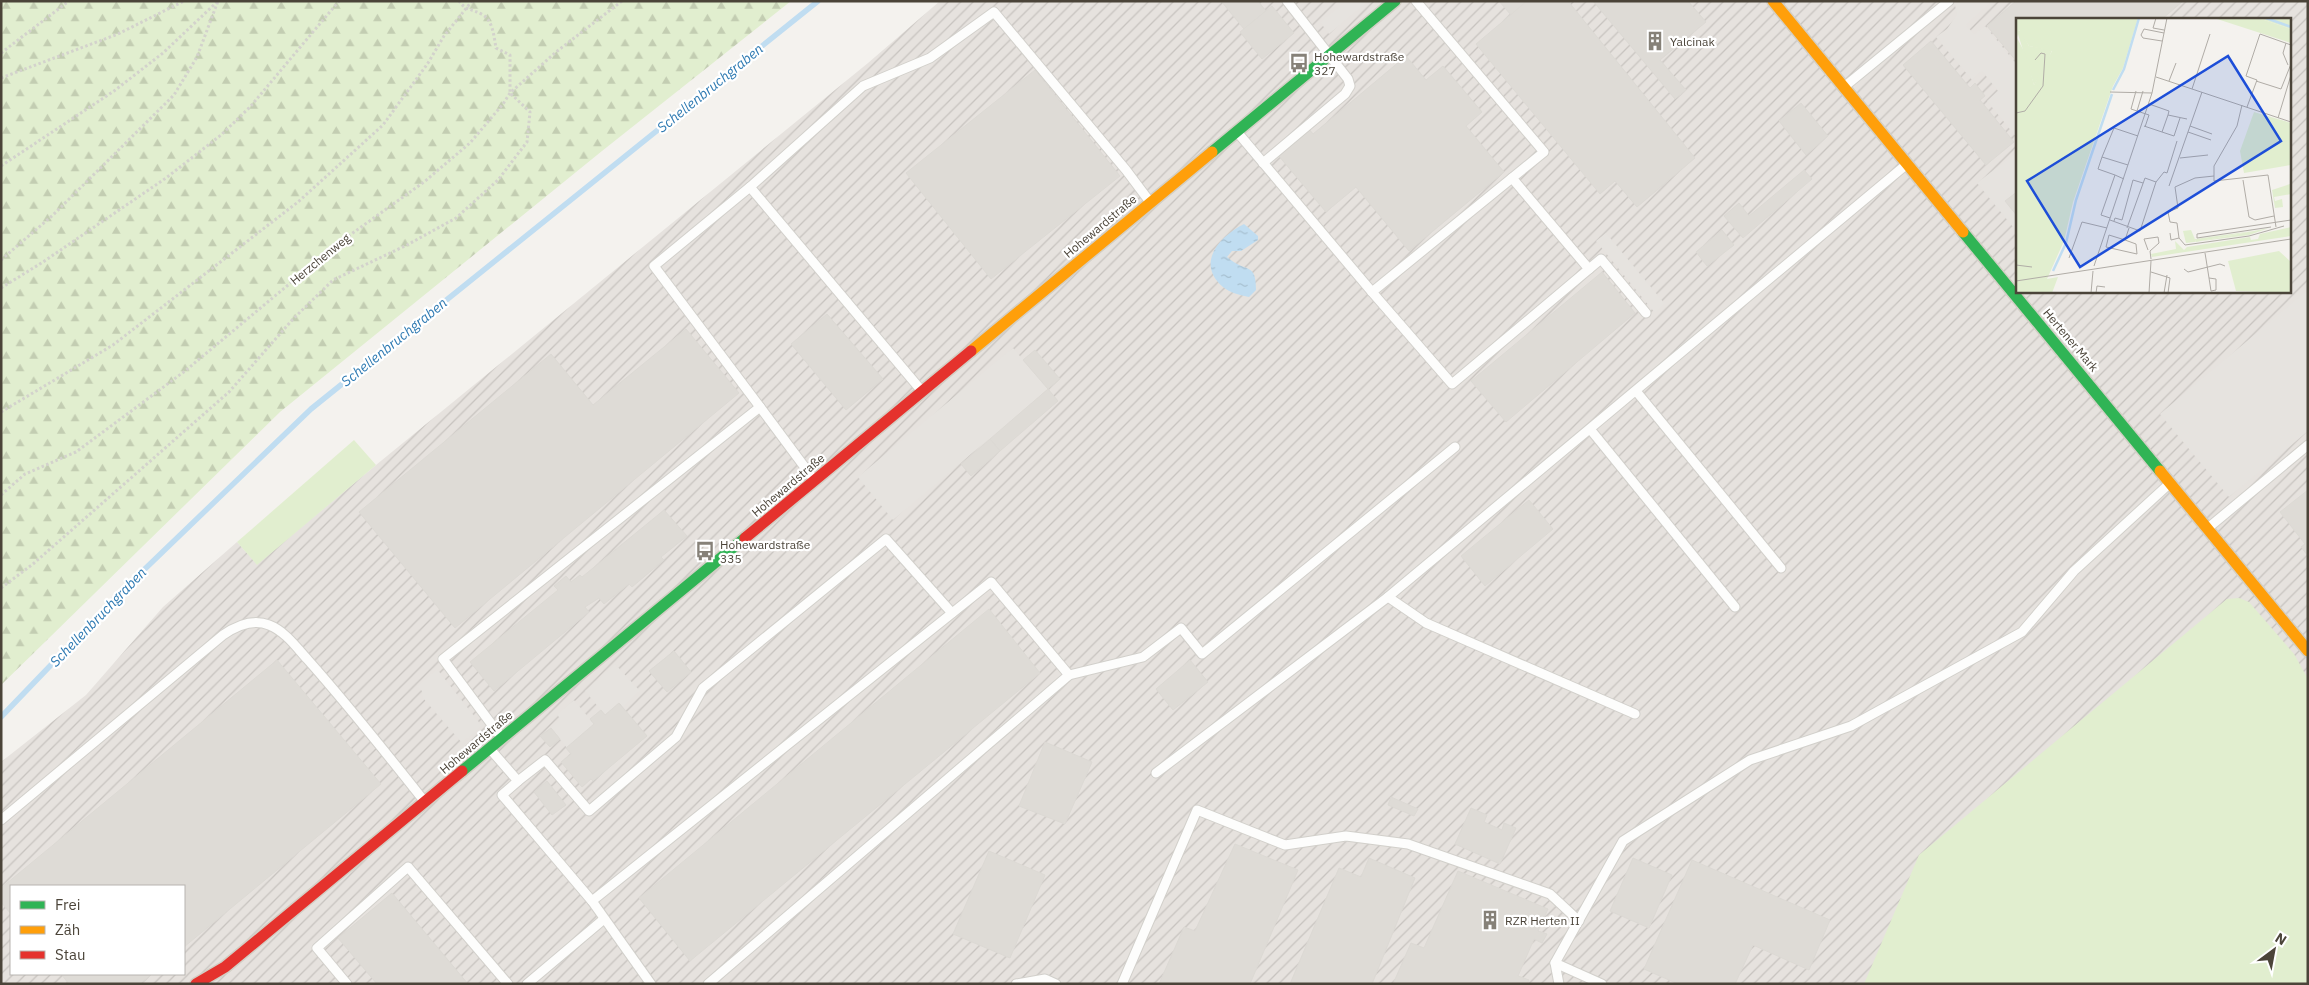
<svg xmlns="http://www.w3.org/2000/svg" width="2309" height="985" viewBox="0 0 2309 985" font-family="'IBM Plex Sans',sans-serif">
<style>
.industrial{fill:url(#industrial-furrows);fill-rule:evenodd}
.green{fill:#e1eecf}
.forest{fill:url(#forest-firs)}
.parking{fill:#e6e3df}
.water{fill:url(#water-ripples)}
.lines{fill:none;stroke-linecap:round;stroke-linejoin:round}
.stream{stroke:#c0ddf1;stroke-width:5.5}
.building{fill:#dedbd6;stroke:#dcd9d4}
.lane-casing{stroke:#d2d0cb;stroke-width:11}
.fast-casing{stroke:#d3cfc5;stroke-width:14}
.slow-casing{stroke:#d3cfc5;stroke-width:14}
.jam-casing{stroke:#d3cfc5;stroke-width:14}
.path{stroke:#d3d2cc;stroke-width:3;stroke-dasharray:2.5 2.5;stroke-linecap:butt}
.lane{stroke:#fdfdfc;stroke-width:9}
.fast{stroke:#30b455;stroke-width:11}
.slow{stroke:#ff9f0a;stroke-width:11}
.jam{stroke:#e5322d;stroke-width:11}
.labels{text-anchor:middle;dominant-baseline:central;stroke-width:4.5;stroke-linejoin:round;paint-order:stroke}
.poi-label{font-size:12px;fill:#4b4439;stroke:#fff;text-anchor:start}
.street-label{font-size:12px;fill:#4b4439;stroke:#fff}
.water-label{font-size:14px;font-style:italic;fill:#2e7ab2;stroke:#fff}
.inset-river{fill:none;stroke:#c0ddf1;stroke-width:2.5}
.inset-road{fill:none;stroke:#b0aca6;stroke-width:1}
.view{fill:#1d4ed8;fill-opacity:0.15;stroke:#1d4ed8;stroke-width:2.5}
.inset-edge{fill:none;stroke:#4b4439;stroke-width:2.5}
</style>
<defs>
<pattern id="industrial-furrows" width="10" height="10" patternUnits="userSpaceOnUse" patternTransform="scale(1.25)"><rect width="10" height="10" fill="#e6e2de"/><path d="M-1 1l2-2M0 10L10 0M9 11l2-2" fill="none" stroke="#c7c3bf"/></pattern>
<pattern id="forest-firs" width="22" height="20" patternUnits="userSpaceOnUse" patternTransform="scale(1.25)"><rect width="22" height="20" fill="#e1eecf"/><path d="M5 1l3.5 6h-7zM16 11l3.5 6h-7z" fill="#c3cdb2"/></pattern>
<pattern id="water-ripples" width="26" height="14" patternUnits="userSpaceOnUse" patternTransform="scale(1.25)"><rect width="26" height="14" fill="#c0ddf1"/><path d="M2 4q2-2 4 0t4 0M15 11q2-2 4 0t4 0" fill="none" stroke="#a6bfcf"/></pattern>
</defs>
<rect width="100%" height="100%" fill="#f4f2ee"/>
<path class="industrial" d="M 940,1 L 2308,1 L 2308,984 L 1,984 L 1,762 L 86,695 L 163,607 L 237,542 L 257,564 L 376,465 L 868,63 ZM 2018,19 L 2290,19 L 2290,291 L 2018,291 ZM 11,886 L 184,886 L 184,974 L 11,974 Z"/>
<g class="green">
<polygon points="354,440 376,465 257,565 237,542"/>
<polygon points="2239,598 2249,602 2294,654 2308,679 2308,984 1864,984 1919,855 2227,599"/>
</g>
<polygon class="forest" points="1,1 791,1 602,151 280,412 1,685"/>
<g class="parking">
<polygon points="1346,1 1369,1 1329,34 1320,22"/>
<polygon points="1954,1 1993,1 1966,25 1974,34 1985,26 2018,66 2017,138 1987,101 1998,91 1982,71 1972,80 1936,37 1947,29 1957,14"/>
<polygon points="2018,151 2018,233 1977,183"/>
<polygon points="1606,233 1665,304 1655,313 1596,241"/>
<polygon points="2308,290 2308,431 2229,497 2160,414"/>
<polygon points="1013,348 1048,389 893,520 858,477"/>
<polygon points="615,664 640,691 623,707 619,703 605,715 585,691"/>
<polygon points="437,669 482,726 462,743 423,698 422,691 417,686"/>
<polygon points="574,700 594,724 567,748 551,728 560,719 557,714"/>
</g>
<path class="water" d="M 1244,224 L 1258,236 L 1258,240 L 1241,251 L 1232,251 L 1227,257 C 1246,274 1256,261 1256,290 L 1249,297 C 1240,295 1230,293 1223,287 C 1195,263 1220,236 1244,224 Z"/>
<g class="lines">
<polyline class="stream" points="1,717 122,591 311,409 818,1"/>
</g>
<g class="building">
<polygon points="1221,1 1258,1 1266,11 1244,29"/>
<polygon points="1499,1 1527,1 1511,15"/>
<polygon points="1527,1 1568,1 1695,158 1637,207 1615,181 1600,194 1476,44"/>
<polygon points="1593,1 1688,1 1706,22 1660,60 1686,90 1675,99"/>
<polygon points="2016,1 2183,1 2162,19 2018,19 2018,63 1987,26"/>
<polygon points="1272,6 1294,33 1262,59 1240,32"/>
<polygon points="1931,41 1970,88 1975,83 1985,96 1980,100 2014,142 1986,165 1903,65"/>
<polygon points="1406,56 1426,80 1443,66 1482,112 1466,126 1504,172 1409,251 1356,187 1326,212 1278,155 1309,129 1313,134"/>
<polygon points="1035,70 1120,176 991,279 906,173"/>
<polygon points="1801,103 1828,136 1806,155 1779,121"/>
<polygon points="1804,170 1812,179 1743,238 1724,216 1739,203 1749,216"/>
<polygon points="2018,191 2018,217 2005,201"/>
<polygon points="1722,230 1734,245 1707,266 1696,252"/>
<polygon points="1602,272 1635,313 1506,422 1471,381"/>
<polygon points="827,314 883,379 846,410 791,344"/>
<polygon points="686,329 739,393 455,628 359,512 551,354 593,405"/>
<polygon points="1035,350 1060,379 1048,389 1023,360"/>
<polygon points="1048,389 1058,401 1000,451 990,439"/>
<polygon points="990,439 1000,451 971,476 961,464"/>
<polygon points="2308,490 2308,556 2301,547 2305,544 2280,512"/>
<polygon points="1529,500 1553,529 1485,586 1461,556"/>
<polygon points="664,510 687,536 661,557 664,560 632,587 629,584 604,604 599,598 585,607 589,612 494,691 470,662 558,590 554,586 566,576 571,582 580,575 582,577"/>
<polygon points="989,609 1040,673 690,961 639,898"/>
<polygon points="674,651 691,672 667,692 649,671"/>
<polygon points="277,660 381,784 184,947 184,886 11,886 11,914 1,902 1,888"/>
<polygon points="1190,660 1208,682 1173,710 1156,689"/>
<polygon points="619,703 647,736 593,781 591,779 582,787 561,762 571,754 566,748 594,724 590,719 601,710 605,715"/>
<polygon points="551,728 560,739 550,747 540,736"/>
<polygon points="1045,742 1092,762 1065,824 1019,806"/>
<polygon points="547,781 566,805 552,815 534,792"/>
<polygon points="1391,797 1418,809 1414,816 1388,805"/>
<polygon points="1471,808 1487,815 1484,822 1502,830 1504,823 1516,828 1500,864 1455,844"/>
<polygon points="1235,844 1298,870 1250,984 1159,984 1184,927 1195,931"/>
<polygon points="989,851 1045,875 1010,958 953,934"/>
<polygon points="1369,858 1415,878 1372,984 1290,984 1339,868 1361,877"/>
<polygon points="1633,858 1672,875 1649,928 1610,911"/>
<polygon points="1692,860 1830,920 1809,970 1753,945 1735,984 1678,984 1644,969"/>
<polygon points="1458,871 1548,909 1538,931 1547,934 1542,943 1534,939 1518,976 1529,980 1527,984 1393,984 1411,943 1424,948"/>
<polygon points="392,893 468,984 377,984 338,938"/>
<polygon points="61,974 152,974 140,984 69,984"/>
</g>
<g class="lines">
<defs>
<g id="lane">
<polyline points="1416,1 1544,152 1512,178 1589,269 1601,259 1646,313"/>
<polyline points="1844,87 1949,1"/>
<polyline points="1238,133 1372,292"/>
<polyline points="1263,163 1345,94 1350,86 1348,79 1287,1"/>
<polyline points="1512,178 1372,292 1452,384 1589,269"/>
<polyline points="750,187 863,86 930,58 994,12 1126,170 1150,202"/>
<polyline points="1636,391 1781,568"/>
<polyline points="760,407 654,266 750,187 921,390"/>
<polyline points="1590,429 1735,607"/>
<polyline points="2208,528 2308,445"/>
<polyline points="1388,597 1426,623 1635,714"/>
<polyline points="501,737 443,659 760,407 815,481"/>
<polyline points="490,749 518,781 502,795 592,901 651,984"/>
<polyline points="1156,773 1388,597 1907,164"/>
<polyline points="518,781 545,760 589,811 676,737 703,688 886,539 952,613"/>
<path d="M 1,820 L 223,635 C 236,626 252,618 269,625 C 285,631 297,648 308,660 C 349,706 387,754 425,802"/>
<polyline points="592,901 991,582 1069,675"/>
<polyline points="1555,963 1559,984"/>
<polyline points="347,984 317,948 408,867 508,984"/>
<polyline points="527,984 604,919"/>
<polyline points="708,984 1069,675 1143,657 1181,628 1202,654 1455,447"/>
<polyline points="1016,984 1045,979 1056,984"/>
<polyline points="1122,984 1197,810 1285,845 1346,836 1408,844 1550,894 1579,921"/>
<polyline points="1602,984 1555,963 1623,841 1750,760 1851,726 2022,632 2074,571 2169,484"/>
</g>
<g id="fast">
<polyline points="1212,152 1395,1"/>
<polyline points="1963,232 2160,471"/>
<polyline points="462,771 745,538"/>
</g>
<g id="slow">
<polyline points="1773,1 1963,232"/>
<polyline points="971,351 1212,152"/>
<polyline points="2160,471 2308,651"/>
</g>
<g id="jam">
<polyline points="745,538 971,351"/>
<polyline points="196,984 225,967 462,771"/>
</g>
</defs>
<use href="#lane" class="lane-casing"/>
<use href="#fast" class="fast-casing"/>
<use href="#slow" class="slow-casing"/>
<use href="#jam" class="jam-casing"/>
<g class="path">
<polyline points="1,53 69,1"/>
<polyline points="1,78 118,34 184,1"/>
<polyline points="1,166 114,91 163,53 217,2"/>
<polyline points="1,260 53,215 174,95 197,57 218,1"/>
<polyline points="1,288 43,262 166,178 221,135 250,107 339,1"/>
<polyline points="1,412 113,345 298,202 383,125 428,63 444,36 472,1"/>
<polyline points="1,495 25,474 76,452 185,371 336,245 424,182 470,143 503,104 510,93 556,52 622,1"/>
<path d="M 1,588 L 33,564 L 229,392 L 293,319 L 333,280 L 407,245 L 456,218 L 498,180 L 527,142 L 530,112 L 510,93 L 510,55 L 496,48 C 494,37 493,21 483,15 C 473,9 466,11 459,1"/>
</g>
<use href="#lane" class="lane"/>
<use href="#fast" class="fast"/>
<use href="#slow" class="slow"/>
<use href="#jam" class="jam"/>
</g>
<defs>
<symbol id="building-bare" viewBox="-9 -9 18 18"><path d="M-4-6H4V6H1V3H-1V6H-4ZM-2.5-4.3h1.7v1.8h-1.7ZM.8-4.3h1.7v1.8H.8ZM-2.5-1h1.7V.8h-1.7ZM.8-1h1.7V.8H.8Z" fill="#868178" stroke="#fff" stroke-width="2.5" paint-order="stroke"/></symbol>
<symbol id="bus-bare" viewBox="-9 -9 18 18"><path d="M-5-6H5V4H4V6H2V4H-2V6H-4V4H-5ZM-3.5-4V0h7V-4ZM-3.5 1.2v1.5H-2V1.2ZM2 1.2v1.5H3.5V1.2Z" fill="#868178" stroke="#fff" stroke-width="2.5" paint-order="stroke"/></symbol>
</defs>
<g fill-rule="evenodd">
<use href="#building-bare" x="1641" y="27" width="28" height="28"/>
<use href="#bus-bare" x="1285" y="49" width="28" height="28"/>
<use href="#bus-bare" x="691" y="537" width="28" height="28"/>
<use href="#building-bare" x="1476" y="906" width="28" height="28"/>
</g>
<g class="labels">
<g class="poi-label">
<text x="1670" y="41">Yalcinak</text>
<text x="1314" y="56">Hohewardstraße<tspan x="1314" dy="14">327</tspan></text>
<text x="720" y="544">Hohewardstraße<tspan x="720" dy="14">335</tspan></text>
<text x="1505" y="920">RZR Herten II</text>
</g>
<g class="street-label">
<text transform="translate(1100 226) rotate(-40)">Hohewardstraße</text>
<text transform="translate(320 259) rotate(-39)">Herzchenweg</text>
<text transform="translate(2071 340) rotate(50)">Hertener Mark</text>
<text transform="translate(788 485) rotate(-40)">Hohewardstraße</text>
<text transform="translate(476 742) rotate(-40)">Hohewardstraße</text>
</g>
<g class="water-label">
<text transform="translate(710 88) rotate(-39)">Schellenbruchgraben</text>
<text transform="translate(394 342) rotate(-39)">Schellenbruchgraben</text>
<text transform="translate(98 617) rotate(-46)">Schellenbruchgraben</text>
</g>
</g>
<g transform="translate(2016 18)">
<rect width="275" height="275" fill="#f4f2ee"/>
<path d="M 1,13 L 5,13 L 13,28 L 36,32 L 30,48 L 18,67 ZM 238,94 L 275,105 L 275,147 L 228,155 L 224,133 ZM 274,166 L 275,176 L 258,179 L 259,183 L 266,181 L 267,189 L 259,190 L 256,172 ZM 275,209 L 275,218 L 136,239 L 135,236 L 160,231 L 159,223 L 168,232 L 171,229 L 234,219 L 235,222 L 242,221 L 244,216 ZM 253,210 L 233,217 L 170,225 L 167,213 L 175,212 L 180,224 Z" fill="#e1eecf"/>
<path d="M 0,0 L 122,0 L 107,50 L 97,68 L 57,184 L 48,223 L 31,261 L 42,259 L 36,275 L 0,275 ZM 3,12 L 13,28 L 36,33 L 18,67 L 10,37 L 1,20 ZM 242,0 L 275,0 L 275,11 ZM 175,212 L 179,221 L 237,213 L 180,224 ZM 263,233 L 275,244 L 275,275 L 220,273 L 212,243 Z" fill="#e1eecf" fill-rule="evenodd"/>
<path d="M 198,0 L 242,0 L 275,11 L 275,25 Z" fill="#e1eecf"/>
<path class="inset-river" d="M 250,0 L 275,9M 97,72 L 108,51 L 123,0M 37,253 L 50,225 L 60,182 L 96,76"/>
<path class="inset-road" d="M 140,0 L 137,10 L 148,12M 146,23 L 127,20 L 125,17 L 128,11 L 148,15M 270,25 L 267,35 L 272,47M 140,59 L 275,104M 153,63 L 160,45M 240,63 L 265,71 L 275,46M 176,71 L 194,16M 120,73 L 115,91 L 121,93M 127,73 L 121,93 L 133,97 L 129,109M 94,74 L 136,75M 133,86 L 153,93 L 152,97 L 171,101M 226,87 L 221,108 L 198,148 L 198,163 L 252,157 L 260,209M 231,89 L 241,62 L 230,58 L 244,16 L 275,27M 0,95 L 9,93 L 27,68 L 29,36 L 25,35 L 19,42M 152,97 L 146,114 L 158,118 L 164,100M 262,100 L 275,57M 128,108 L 146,114M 174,108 L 196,116M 172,114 L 195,122M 86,139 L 98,110 L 122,118M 164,140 L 192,137M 99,157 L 82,151 L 86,139 L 112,147M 198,158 L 179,160 L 159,169 L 162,190 L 152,194 L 154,204 L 161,205 L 163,220 L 169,227 L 233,218 L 268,208M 227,162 L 233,199 L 239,202 L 258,198M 153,168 L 186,74M 94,200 L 85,197 L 99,157 L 108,161M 94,202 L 124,213 L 140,164 L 148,154 L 151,155 L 161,123M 98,203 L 99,200 L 106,202 L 117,162 L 127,165M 111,210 L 129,160 L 140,164M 154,215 L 155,222 L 163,220M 181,220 L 181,216 L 275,202M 181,220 L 255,209M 109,222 L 120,226 L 121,236 L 90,229 L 93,217 L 109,222 L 113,210M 132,232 L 128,221 L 142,219 L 143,225 L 134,233 L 135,241M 189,235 L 190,241 L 193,260 L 195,273 L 200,272 L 200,261 L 193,260M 53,240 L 66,204 L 91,210M 0,247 L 16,249M 78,248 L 136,75 L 151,0M 168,251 L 172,254 L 204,246 L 209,248M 135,254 L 154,260 L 152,275M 0,263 L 275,221M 75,275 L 77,253M 80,275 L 81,268 L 89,269M 133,275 L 135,243M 148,275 L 151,257"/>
<path class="view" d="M 212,38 L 265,123 L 64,249 L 11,163 Z"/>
<rect width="275" height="275" class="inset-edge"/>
</g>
<rect width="2309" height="985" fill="none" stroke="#4b4439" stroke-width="5"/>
<rect x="10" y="885" width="175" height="90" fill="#ffffff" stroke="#b7b4b0"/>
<rect x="20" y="901" width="25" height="8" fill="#30b455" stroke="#b7b4b0"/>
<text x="55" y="910" font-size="15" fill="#4b4439">Frei</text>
<rect x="20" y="926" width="25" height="8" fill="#ff9f0a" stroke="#b7b4b0"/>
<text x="55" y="935" font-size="15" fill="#4b4439">Zäh</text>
<rect x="20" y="951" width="25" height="8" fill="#e5322d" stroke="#b7b4b0"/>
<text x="55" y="960" font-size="15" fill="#4b4439">Stau</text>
<g transform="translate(2274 950) rotate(32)" stroke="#ffffff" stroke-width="4" paint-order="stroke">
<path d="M0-4L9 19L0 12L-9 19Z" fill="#4b4439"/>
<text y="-8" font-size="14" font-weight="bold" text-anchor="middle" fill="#4b4439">N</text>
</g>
</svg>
